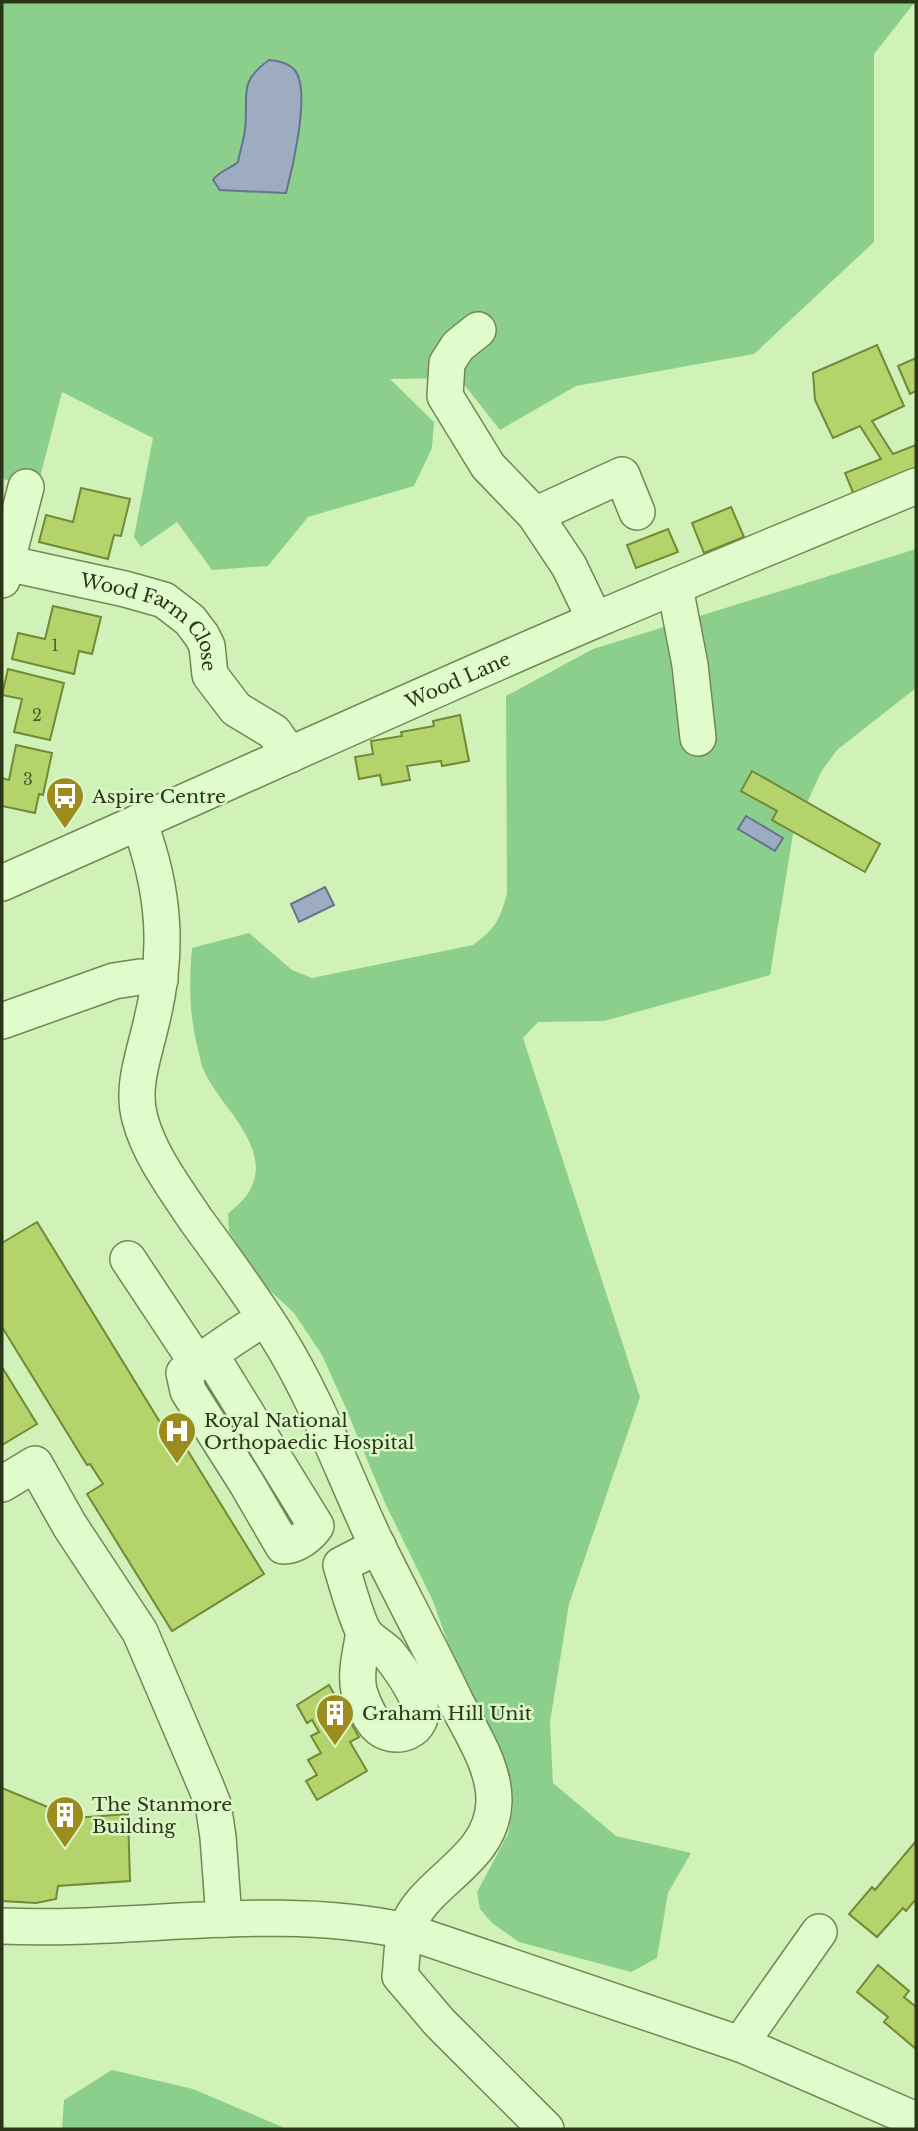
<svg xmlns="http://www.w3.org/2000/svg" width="918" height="2131" viewBox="0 0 918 2131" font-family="'Libre Baskerville',serif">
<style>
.green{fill:#8ccf8c}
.water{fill:#9eacc1;stroke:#65748e;stroke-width:2}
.building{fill:#b4d36b;stroke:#728936;stroke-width:2}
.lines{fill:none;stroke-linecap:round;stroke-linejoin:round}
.minor-casing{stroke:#728852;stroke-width:38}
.minor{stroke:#e0fccc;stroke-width:35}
.labels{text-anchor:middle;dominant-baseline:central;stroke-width:5;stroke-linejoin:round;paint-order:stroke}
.number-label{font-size:16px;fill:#4d5d2e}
.street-label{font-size:19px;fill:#2b3619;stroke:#dcf8c8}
.poi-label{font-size:19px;fill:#2b3619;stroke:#dcf8c8;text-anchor:start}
</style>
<rect width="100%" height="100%" fill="#d0f1b8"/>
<g class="green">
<polygon points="2,2 915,2 874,54 874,242 754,354 576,386 500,430 459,378 390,379 434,422 432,448 414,486 308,517 268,566 212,570 177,522 141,547 134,537 153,438 62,392 38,485 2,479"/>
<path d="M 916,549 L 916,688 L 837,750 L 821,772 L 793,834 L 770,975 L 604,1021 L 538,1022 L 523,1038 L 640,1397 L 569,1604 L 550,1722 L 553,1783 L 616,1836 L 691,1853 L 668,1893 L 657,1958 L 631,1972 L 519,1942 L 492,1923 L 480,1909 L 477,1892 L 508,1834 L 513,1808 L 509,1787 L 467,1697 L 433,1601 L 385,1503 L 345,1406 L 322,1355 L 294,1313 L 264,1285 L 229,1232 L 228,1214 C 234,1208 242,1202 247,1195 C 277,1150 222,1110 204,1071 C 201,1065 200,1056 198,1050 C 189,1013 189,985 192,948 L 249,933 L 292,970 L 312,978 L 473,945 C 495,929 500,920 507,893 L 506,696 L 593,649 Z"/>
<polygon points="112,2070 193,2089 287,2129 62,2129 64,2100"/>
</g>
<g class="water">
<path d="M 269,60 C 281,61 296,65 299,79 C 307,104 293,167 286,193 L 220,190 L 213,180 C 219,171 230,169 238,162 C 240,151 244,140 245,129 C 249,95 237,83 269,60 Z"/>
<polygon points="746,816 783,838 775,851 738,829"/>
<polygon points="325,887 334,905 299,922 291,904"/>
</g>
<g class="building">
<polygon points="877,345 904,406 872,421 893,454 916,445 916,469 854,495 845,473 881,459 860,426 833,438 815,400 813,373"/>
<polygon points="916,358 916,391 910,394 898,366"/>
<polygon points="81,488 130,499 121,536 114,535 108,559 39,542 46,515 73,522"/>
<polygon points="731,507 744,537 704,553 692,523"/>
<polygon points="668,529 678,552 636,568 627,545"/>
<polygon points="53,606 101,617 92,654 79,651 74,674 12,659 18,633 45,639"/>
<polygon points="8,669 64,683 50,740 14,732 22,699 2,695"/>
<polygon points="460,715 469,761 442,766 441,761 407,766 410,780 382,785 380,775 359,779 355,757 373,754 371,741 402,736 401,732 434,726 433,721"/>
<polygon points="16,745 52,753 43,795 39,794 35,813 2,806 2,778 9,780"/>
<polygon points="752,771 880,844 865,872 772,820 777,811 741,791"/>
<polygon points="37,1222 171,1440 178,1435 264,1574 172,1631 87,1494 103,1484 90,1464 87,1465 2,1327 2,1243"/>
<polygon points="2,1367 37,1424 2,1445"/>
<polygon points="329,1685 359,1737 350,1742 367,1771 317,1800 306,1781 317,1775 308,1760 321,1753 311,1736 319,1732 312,1720 307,1723 297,1705"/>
<polygon points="2,1788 74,1818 128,1814 130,1881 58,1886 56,1899 36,1903 2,1901"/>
<polygon points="916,1841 916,1899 906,1911 903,1908 877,1937 849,1914 872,1887 875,1890"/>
<polygon points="878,1965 909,1991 904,1997 916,2007 916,2049 884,2022 888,2017 857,1992"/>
</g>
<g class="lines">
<defs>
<g id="minor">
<polyline points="478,330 458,346 447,363 445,396 488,466 535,515 569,566 595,620"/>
<polyline points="535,515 622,475 637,512"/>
<path id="s1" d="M 6,563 L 125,589 L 164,600 L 190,620 L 202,636 L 207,646 L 210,675 L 236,709 L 274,732 L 290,755"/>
<polyline points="2,580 26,487"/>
<polyline points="675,587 690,665 698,738"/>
<path d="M 139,822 C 165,891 169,953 151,1024 C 144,1055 131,1087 140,1119 C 150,1156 175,1188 196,1220 C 224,1258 252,1296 277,1336 C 318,1401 344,1476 377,1545 C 403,1597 430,1648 455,1700 C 470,1731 495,1766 494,1802 C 492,1863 421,1881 406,1931 C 401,1945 402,1962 400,1976 L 440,2023 L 546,2129"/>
<path id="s2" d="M 2,883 C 199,796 395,706 593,621 C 700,575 809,531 916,486"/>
<polyline points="2,1021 114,981 140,977 160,980"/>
<polyline points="128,1259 197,1363"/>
<path d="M 210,1354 L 316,1526 C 309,1536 296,1546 283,1546 L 247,1484 L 188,1391 L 184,1373 C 210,1354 237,1335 265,1318"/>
<polyline points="2,1484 35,1464 70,1526 140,1632 205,1784 213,1804 218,1837 224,1919"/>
<path d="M 364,1632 C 361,1651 355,1672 359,1691 C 362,1701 369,1717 376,1725 C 393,1744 429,1731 419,1703 C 412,1685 400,1668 388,1653 C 381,1646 369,1640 364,1632 C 356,1619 346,1581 341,1565 L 378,1546"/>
<path d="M 2,1926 C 136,1932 272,1902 406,1931 L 743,2045 L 916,2120"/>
<polyline points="740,2044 819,1932"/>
</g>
</defs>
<use href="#minor" class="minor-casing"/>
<use href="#minor" class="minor"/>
</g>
<defs>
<symbol id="bus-pin" viewBox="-11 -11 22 30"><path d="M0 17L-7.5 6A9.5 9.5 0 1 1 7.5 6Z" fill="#9c8c1e" stroke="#dcf8c8"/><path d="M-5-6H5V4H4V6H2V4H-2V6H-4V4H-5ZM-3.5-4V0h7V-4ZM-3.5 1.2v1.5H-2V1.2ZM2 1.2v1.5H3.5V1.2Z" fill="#fff"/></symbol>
<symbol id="hospital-pin" viewBox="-11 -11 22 30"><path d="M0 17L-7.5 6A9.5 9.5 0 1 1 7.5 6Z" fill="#9c8c1e" stroke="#dcf8c8"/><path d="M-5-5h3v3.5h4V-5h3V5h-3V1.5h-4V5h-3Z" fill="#fff"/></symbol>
<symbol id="building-pin" viewBox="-11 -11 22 30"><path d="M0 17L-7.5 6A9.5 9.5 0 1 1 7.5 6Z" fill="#9c8c1e" stroke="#dcf8c8"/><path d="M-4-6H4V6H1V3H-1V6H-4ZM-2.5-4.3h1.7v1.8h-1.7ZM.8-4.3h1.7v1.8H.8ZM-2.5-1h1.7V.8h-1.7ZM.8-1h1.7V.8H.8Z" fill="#fff"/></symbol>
</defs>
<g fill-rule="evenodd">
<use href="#bus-pin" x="43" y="774" width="44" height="60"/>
<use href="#hospital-pin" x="155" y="1409" width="44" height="60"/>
<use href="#building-pin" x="313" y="1691" width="44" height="60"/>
<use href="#building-pin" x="43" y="1793" width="44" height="60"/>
</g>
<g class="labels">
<g class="number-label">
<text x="55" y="645">1</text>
<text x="37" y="715">2</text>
<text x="28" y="779">3</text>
</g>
<g class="street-label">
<text stroke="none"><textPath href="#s1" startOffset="164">Wood Farm Close</textPath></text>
<text stroke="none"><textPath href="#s2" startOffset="499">Wood Lane</textPath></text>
</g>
<g class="poi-label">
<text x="92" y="796">Aspire Centre</text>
<text x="204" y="1420">Royal National<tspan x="204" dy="22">Orthopaedic Hospital</tspan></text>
<text x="362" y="1713">Graham Hill Unit</text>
<text x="92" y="1804">The Stanmore<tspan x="92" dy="22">Building</tspan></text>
</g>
</g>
<rect width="918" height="2131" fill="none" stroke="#2b3619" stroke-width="7"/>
</svg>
